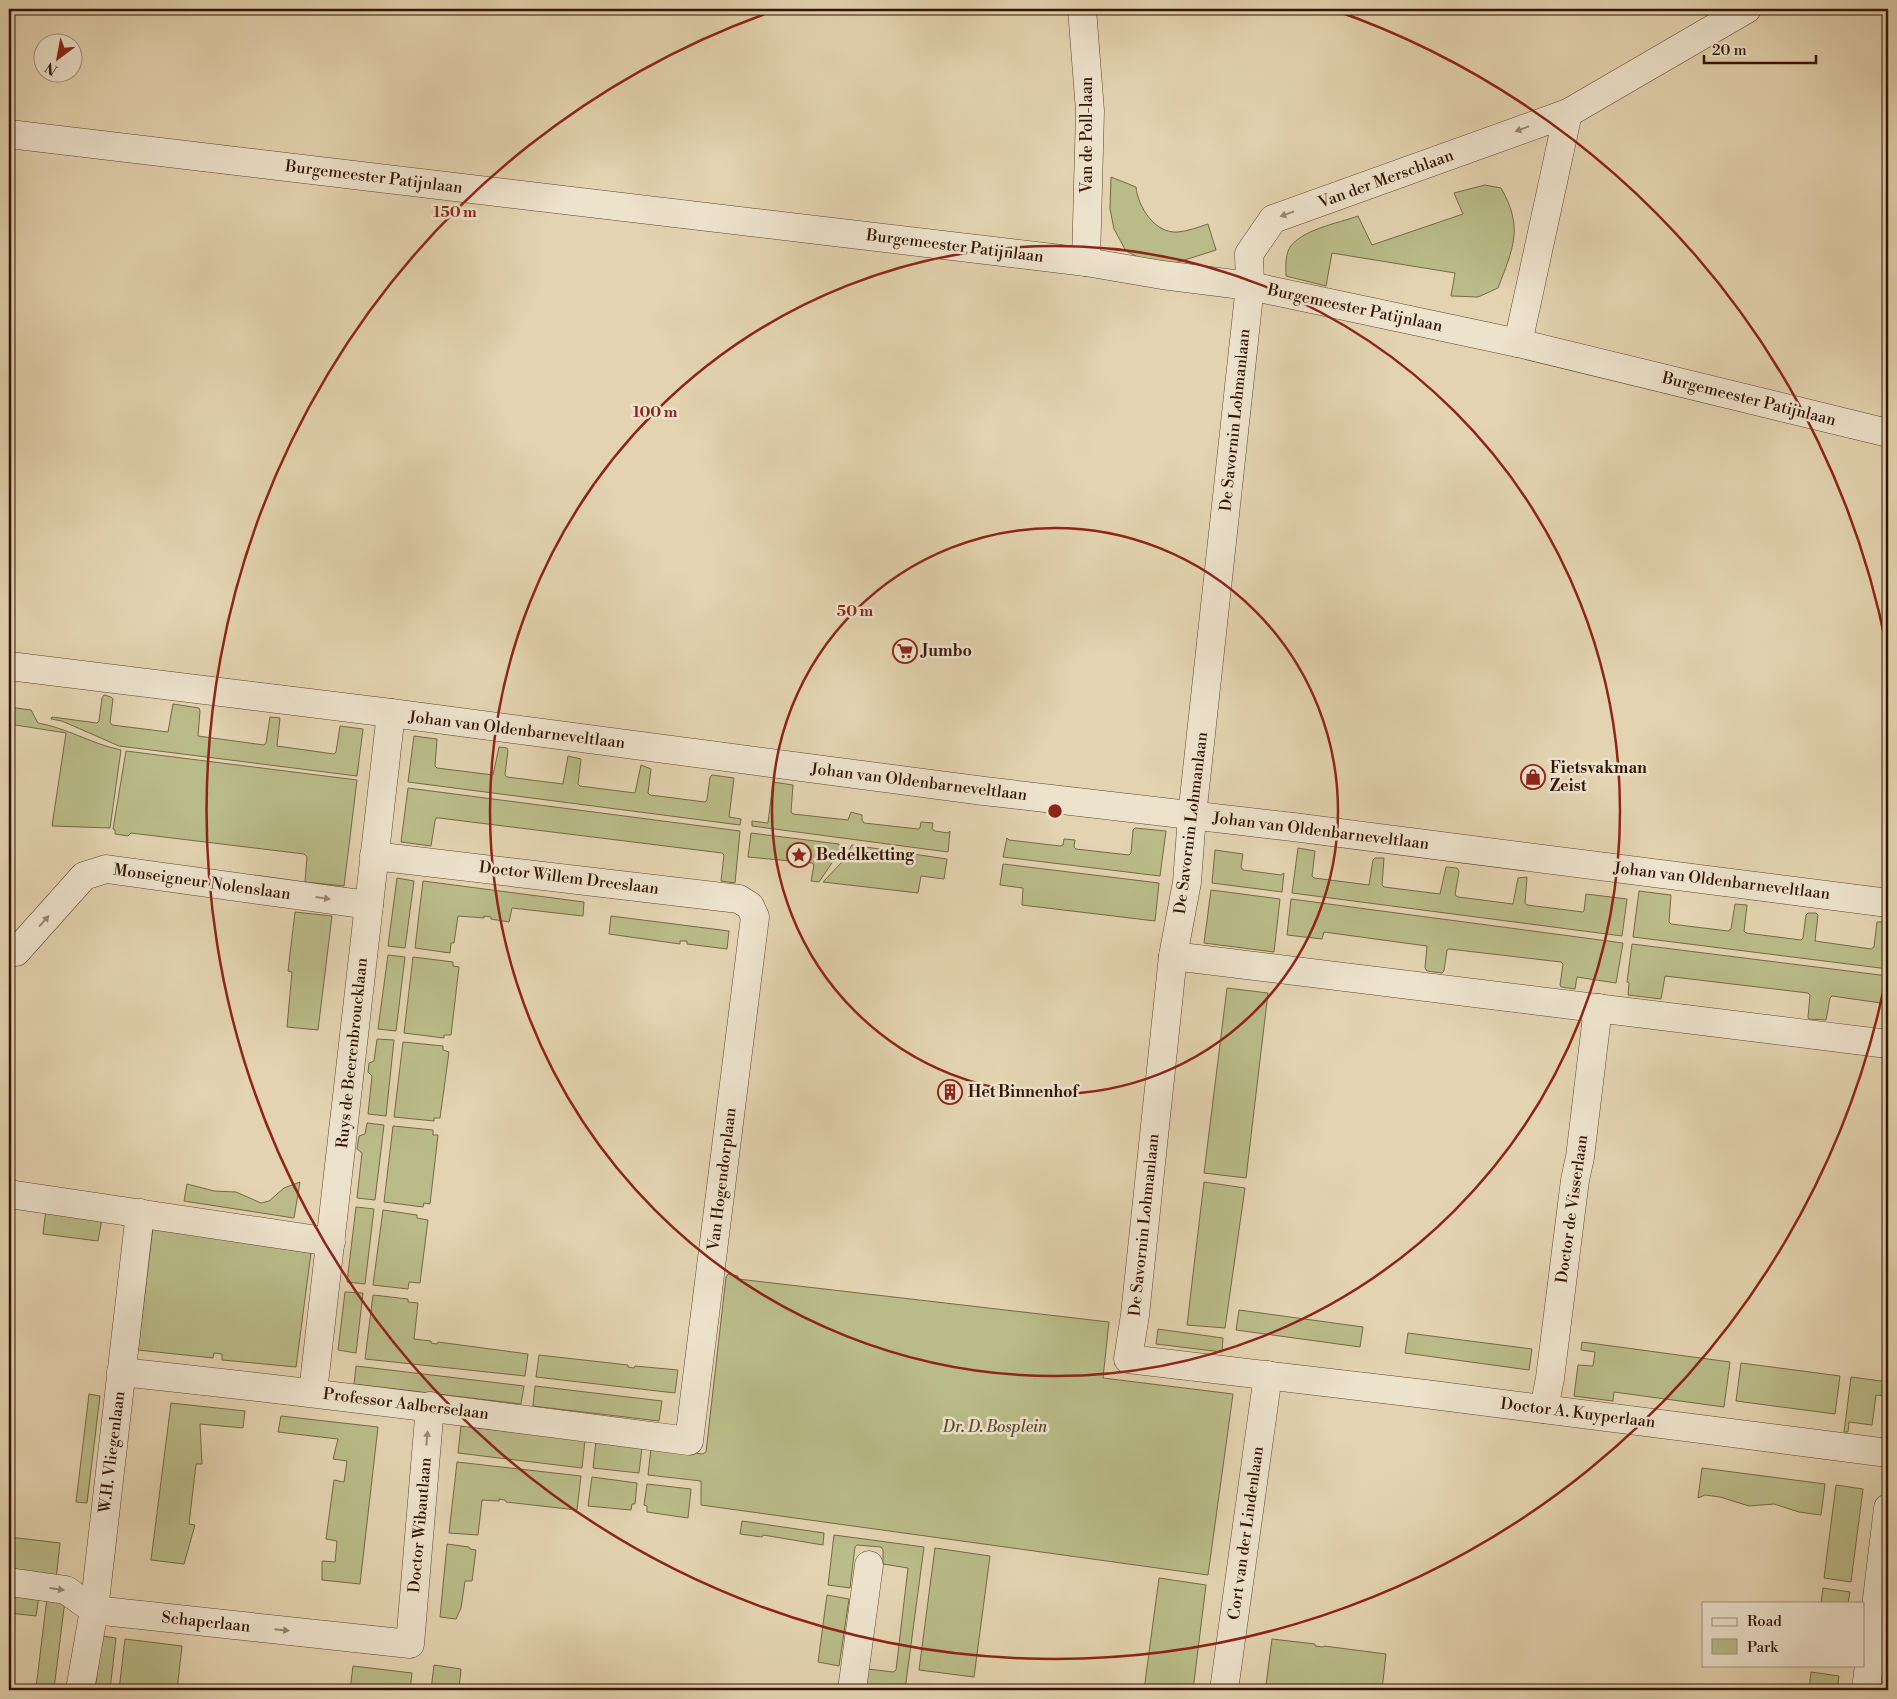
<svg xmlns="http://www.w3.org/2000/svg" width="1897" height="1699" viewBox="0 0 1897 1699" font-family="'Libre Bodoni',serif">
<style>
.green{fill:#b9bb88;stroke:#766846}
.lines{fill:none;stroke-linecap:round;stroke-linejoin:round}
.street-casing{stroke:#5f442e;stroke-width:29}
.street{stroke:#ede2cc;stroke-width:28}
.oneway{fill:#998672}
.ring{fill:none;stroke:#8f2418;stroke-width:2.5}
.labels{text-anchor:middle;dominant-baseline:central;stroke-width:5;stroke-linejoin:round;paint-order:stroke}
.street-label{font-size:16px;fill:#331503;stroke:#ede2cc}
.poi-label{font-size:16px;font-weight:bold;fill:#331503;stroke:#ede2cc;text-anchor:start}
.park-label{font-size:16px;font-style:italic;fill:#5b472b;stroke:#ede2cc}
.centre{fill:#8f2418;stroke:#ede2cc;stroke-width:2.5}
.ring-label{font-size:15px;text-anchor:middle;font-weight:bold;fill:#8f2418;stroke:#ede2cc;stroke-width:5;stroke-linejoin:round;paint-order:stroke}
</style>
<rect width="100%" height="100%" fill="#e3d3b0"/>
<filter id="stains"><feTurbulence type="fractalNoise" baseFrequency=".004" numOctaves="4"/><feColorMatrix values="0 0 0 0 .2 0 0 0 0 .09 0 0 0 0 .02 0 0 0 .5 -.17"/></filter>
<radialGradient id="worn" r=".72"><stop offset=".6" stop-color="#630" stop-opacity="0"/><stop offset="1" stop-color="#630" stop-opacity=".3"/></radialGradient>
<g class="green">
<path d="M 1111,177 L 1136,187 C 1138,207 1155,234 1178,232 C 1188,231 1199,227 1208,224 L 1216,250 L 1169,265 L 1148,262 L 1126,251 L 1114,229 L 1110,209 Z"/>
<path d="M 1485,185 L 1501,188 C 1524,228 1513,248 1498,288 L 1478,297 L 1451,296 L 1455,273 L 1332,253 L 1326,286 L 1286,276 C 1286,267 1285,257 1289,249 C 1299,230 1339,223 1358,216 L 1372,245 L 1463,214 L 1454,193 Z"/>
<polygon points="104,695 111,697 113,699 110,722 112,725 168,732 173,704 199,708 200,711 198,736 264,745 266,743 270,717 280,718 277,746 334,754 336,752 340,726 363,729 357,776 119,746 62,721 51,719 52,717 97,723 99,721 102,698"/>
<path d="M 9,707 L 31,710 L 38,723 C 67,728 92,744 121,750 L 110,828 L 52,826 L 66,733 L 9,724 Z"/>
<polygon points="414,736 437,739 435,766 437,768 493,775 499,747 507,748 508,750 505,775 507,777 563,784 568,756 581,759 578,784 580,786 635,793 641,765 651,769 648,793 650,795 705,802 707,800 710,777 712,775 734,778 729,817 741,819 740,825 408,782"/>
<polygon points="126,751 357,780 344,886 305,882 307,857 304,854 131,833 128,836 115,834 115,830 113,829"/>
<polygon points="773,782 793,785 791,812 793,814 848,820 851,812 862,815 862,820 864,823 918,829 920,828 921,822 933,823 932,829 935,831 948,833 950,831 948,852 752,826 752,821 768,823"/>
<polygon points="408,788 740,831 735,883 721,881 724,855 722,853 439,818 436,818 435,821 431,846 401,842"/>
<polygon points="1135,828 1166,831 1160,876 1003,857 1007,838 1009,840 1060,846 1063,845 1064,839 1075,840 1074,847 1076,849 1129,855 1131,853 1133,830"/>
<polygon points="751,833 839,844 840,851 819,882 811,881 814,865 812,863 748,857"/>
<polygon points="852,845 947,859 944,879 921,876 918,893 823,882 841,863"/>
<polygon points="1298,848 1315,851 1312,876 1314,878 1369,885 1373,860 1375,858 1384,858 1382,885 1384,887 1440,894 1446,867 1457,868 1459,871 1455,895 1458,897 1513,904 1518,878 1527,877 1525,903 1527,905 1583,912 1584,911 1586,894 1627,899 1622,936 1292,893"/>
<polygon points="1215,850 1243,854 1241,867 1243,870 1281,875 1284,873 1282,892 1212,883"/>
<polygon points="1003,864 1159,883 1155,921 1022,905 1023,888 1000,885"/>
<polygon points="397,878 414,881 405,948 388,946"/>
<polygon points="423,881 584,902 583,916 512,908 509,922 491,919 491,917 484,916 484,918 458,916 454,943 451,943 450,953 415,948"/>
<polygon points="1211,890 1280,899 1274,952 1204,943"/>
<polygon points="1639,891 1671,895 1669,922 1671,924 1728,931 1731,929 1735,904 1747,905 1744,931 1746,933 1801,940 1803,938 1806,915 1808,913 1816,913 1818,915 1815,941 1871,949 1874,947 1877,922 1888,922 1888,969 1633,937"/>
<polygon points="1291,899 1623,943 1616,983 1577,977 1575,989 1561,987 1560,985 1563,964 1561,962 1449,949 1447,950 1444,971 1442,973 1427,971 1425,968 1427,946 1324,932 1322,939 1287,935"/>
<polygon points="295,912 332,916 318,1030 287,1027 292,972 288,971"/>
<polygon points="611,916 729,931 727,949 687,944 687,941 680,941 680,944 609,934"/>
<polygon points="1632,944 1888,976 1888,1004 1832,996 1830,998 1826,1020 1809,1019 1808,1017 1810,995 1808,993 1665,976 1661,999 1628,995 1629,983 1627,982"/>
<polygon points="388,955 405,957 396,1031 378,1029"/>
<polygon points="413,957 453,962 453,966 459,967 451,1035 444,1035 444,1038 404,1033"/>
<polygon points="1227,988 1268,993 1246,1178 1204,1173"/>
<polygon points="377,1039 394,1040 386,1116 368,1114 372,1076 368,1072 369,1063 374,1061"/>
<polygon points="403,1042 443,1046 443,1050 449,1052 440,1118 434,1118 434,1121 394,1117"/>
<polygon points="367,1123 384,1125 375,1200 357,1198 362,1153 357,1149 359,1136 365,1134"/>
<polygon points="393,1126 433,1130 433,1135 438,1135 430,1204 424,1203 423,1207 384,1202"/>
<polygon points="300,1182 294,1218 184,1201 187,1184 214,1191 236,1192 261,1203 269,1201 284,1188"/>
<polygon points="1204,1182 1245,1188 1225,1328 1187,1325"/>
<polygon points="356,1207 374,1209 365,1284 347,1282"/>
<polygon points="46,1209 102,1218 98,1241 43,1234"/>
<polygon points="383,1210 417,1215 417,1218 428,1220 420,1283 409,1282 408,1289 373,1285"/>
<polygon points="153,1227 311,1253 296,1367 222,1360 222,1354 214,1353 213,1358 138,1350"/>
<polygon points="728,1274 738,1276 738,1279 1109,1322 1103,1378 1233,1394 1208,1575 701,1505 701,1481 648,1475 651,1448 703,1454 706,1452 726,1277"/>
<polygon points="345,1292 363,1293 356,1353 338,1350"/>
<polygon points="373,1295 408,1299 408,1302 418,1303 414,1339 431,1341 431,1343 437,1344 438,1342 528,1354 525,1376 365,1359"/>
<polygon points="1239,1310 1363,1327 1360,1347 1236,1330"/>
<polygon points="1158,1329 1223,1338 1222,1352 1156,1344"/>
<polygon points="1408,1333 1532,1349 1529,1370 1405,1353"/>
<polygon points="1582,1342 1730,1362 1724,1407 1614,1392 1613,1401 1574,1396 1578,1365 1593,1366 1595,1352 1581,1350"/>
<polygon points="539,1355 628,1365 628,1367 634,1368 635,1366 678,1370 675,1393 536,1377"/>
<polygon points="1741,1363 1840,1376 1835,1414 1736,1401"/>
<polygon points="356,1366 524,1386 521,1404 354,1384"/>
<polygon points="1851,1377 1888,1382 1888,1396 1876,1395 1872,1425 1849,1422 1848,1432 1844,1432"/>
<polygon points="535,1386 662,1401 659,1421 533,1406"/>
<polygon points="89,1394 100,1396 87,1503 76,1502"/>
<polygon points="171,1403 245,1411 243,1428 200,1424 202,1464 196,1464 189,1524 195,1525 184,1564 151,1560"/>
<polygon points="281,1416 378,1427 360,1584 322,1580 322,1561 335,1562 337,1541 326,1539 334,1480 344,1482 347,1461 333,1459 338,1439 278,1432"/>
<polygon points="461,1426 585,1440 582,1468 458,1453"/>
<polygon points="596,1441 642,1447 639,1473 593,1468"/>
<polygon points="457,1462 581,1476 577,1510 506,1502 505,1500 499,1499 499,1501 482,1500 478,1535 449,1533"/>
<polygon points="1702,1468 1825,1484 1821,1515 1799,1512 1774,1504 1749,1506 1720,1497 1705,1495 1698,1498"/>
<polygon points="592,1477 637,1483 635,1504 632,1504 631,1510 588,1506"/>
<polygon points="647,1484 691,1489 688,1518 647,1512 647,1506 644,1505"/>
<polygon points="1836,1485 1863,1489 1851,1582 1824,1578"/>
<polygon points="742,1521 824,1533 823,1545 763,1535 762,1537 740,1534"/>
<polygon points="834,1535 924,1547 905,1690 865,1690 868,1669 893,1672 896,1670 908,1568 883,1564 883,1550 881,1547 857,1545 855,1547 850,1588 828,1585"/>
<polygon points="9,1537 60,1543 56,1579 9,1573"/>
<polygon points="447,1544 469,1547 470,1549 476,1550 472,1581 465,1581 461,1608 456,1619 440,1617"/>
<polygon points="935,1548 990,1556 974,1677 919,1670"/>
<polygon points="1159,1578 1206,1585 1193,1690 1144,1690"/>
<polygon points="1823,1588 1850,1592 1848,1603 1821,1603"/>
<polygon points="9,1592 39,1596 36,1616 9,1613"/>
<polygon points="827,1595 849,1599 839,1666 818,1662"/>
<polygon points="47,1598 65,1600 54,1689 36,1688"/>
<polygon points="102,1636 116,1638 110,1690 95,1690"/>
<polygon points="125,1639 182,1646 177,1690 119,1690"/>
<polygon points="1272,1639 1315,1644 1315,1646 1323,1647 1324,1646 1386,1654 1382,1690 1306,1690 1266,1685"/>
<polygon points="434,1665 461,1669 459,1690 431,1690"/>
<polygon points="353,1666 412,1673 410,1690 350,1690"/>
<polygon points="1811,1672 1839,1676 1837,1690 1809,1690"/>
</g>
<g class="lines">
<defs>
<g id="street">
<polyline points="1082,9 1090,111 1086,262"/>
<polyline points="1747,9 1568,113 1273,219 1249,254 1250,286 1192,816 1187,882 1173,956 1135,1315 1128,1359 1425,1394 1888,1453"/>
<polyline points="9,134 1086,262 1162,275 1250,286 1518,343 1888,433"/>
<polyline points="1518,343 1568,113"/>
<polyline points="9,666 391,713 984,791 1293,827 1888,903"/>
<polyline points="9,953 16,952 84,876 106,869 369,905"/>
<polyline points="1173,956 1888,1044"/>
<polyline points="9,1194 331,1242"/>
<path d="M 121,1372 C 311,1392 500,1416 689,1441 L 755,917 L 750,906 L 739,899 L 374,856"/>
<polyline points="313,1392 391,713"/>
<polyline points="1544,1409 1550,1378 1575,1180 1580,1157 1598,1008"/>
<polyline points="9,1582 66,1590 94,1610 410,1644 430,1406"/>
<polyline points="80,1690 94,1610 140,1213"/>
<polyline points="852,1690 869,1565"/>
<polyline points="1224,1690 1268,1375"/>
<polyline points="1866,1690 1888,1508"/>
</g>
</defs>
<use href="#street" class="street-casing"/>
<use href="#street" class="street"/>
</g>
<defs><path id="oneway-solid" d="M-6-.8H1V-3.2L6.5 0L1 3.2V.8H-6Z" transform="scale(1.25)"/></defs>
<g class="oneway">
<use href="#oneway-solid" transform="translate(1522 129) rotate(160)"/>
<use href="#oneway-solid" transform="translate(1287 214) rotate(160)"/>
<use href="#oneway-solid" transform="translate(323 898) rotate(8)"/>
<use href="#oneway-solid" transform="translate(44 921) rotate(-48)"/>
<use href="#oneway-solid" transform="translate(427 1438) rotate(-85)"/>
<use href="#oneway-solid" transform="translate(57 1589) rotate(8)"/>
<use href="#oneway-solid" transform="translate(282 1630) rotate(6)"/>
</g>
<g class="ring">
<circle cx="1055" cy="811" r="283"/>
<circle cx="1055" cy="811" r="565"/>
<path d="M1887 973A848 848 0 1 1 779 9M1331 9A848 848 0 0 1 1887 649"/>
</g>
<defs>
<symbol id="supermarket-ring" viewBox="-11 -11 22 22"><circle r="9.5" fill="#ede2cc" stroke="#8f2418" stroke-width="1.5"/><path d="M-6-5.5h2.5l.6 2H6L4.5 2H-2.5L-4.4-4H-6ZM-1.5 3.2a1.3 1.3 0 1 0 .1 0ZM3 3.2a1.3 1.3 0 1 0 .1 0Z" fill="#8f2418"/></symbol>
<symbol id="shop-ring" viewBox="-11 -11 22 22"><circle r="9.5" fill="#ede2cc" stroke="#8f2418" stroke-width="1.5"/><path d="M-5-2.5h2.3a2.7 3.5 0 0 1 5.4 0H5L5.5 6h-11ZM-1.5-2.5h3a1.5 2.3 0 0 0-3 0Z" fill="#8f2418"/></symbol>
<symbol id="sight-ring" viewBox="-11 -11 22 22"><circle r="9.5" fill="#ede2cc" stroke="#8f2418" stroke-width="1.5"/><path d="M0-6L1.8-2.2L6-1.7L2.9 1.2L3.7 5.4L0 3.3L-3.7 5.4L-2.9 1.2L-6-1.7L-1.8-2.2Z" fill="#8f2418"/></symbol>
<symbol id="building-ring" viewBox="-11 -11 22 22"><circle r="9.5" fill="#ede2cc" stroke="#8f2418" stroke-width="1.5"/><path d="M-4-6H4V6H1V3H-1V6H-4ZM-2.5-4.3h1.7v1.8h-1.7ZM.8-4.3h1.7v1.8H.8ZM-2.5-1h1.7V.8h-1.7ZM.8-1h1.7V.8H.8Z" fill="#8f2418"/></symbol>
</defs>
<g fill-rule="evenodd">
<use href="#supermarket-ring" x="891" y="637" width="28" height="28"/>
<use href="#shop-ring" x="1519" y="763" width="28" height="28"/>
<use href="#sight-ring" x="785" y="841" width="28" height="28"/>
<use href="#building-ring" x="936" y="1078" width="28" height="28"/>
</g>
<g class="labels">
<g class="street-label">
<text transform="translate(1087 135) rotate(-90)">Van de Poll-laan</text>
<text transform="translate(374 177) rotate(7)">Burgemeester Patijnlaan</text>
<text transform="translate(1386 179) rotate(-20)">Van der Merschlaan</text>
<text transform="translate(955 246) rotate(7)">Burgemeester Patijnlaan</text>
<text transform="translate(1355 308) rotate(12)">Burgemeester Patijnlaan</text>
<text transform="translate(1749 399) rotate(14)">Burgemeester Patijnlaan</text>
<text transform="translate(1235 420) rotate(-84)">De Savornin Lohmanlaan</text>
<text transform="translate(517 730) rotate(7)">Johan van Oldenbarneveltlaan</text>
<text transform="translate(919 782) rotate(7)">Johan van Oldenbarneveltlaan</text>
<text transform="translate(1191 823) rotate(-83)">De Savornin Lohmanlaan</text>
<text transform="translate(1321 831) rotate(7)">Johan van Oldenbarneveltlaan</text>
<text transform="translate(569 878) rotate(7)">Doctor Willem Dreeslaan</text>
<text transform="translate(1722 881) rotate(7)">Johan van Oldenbarneveltlaan</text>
<text transform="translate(202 882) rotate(8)">Monseigneur Nolenslaan</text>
<text transform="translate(352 1053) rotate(-84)">Ruys de Beerenbroucklaan</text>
<text transform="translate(722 1179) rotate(-83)">Van Hogendorplaan</text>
<text transform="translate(1572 1209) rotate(-82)">Doctor de Visserlaan</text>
<text transform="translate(1144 1225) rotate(-84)">De Savornin Lohmanlaan</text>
<text transform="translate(406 1404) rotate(7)">Professor Aalberselaan</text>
<text transform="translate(1578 1413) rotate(7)">Doctor A. Kuyperlaan</text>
<text transform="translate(112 1452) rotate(-83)">W.H. Vliegenlaan</text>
<text transform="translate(420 1525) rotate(-85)">Doctor Wibautlaan</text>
<text transform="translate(1246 1533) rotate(-82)">Cort van der Lindenlaan</text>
<text transform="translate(206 1622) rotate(6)">Schaperlaan</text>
</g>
<g class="poi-label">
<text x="922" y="651">Jumbo</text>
<text x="1550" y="768">Fietsvakman<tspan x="1550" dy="18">Zeist</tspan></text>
<text x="816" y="855">Bedelketting</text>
<text x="968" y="1092">Het Binnenhof</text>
</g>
<g class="park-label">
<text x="995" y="1427">Dr. D. Bosplein</text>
</g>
</g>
<circle cx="1055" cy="811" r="8" class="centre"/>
<g class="ring-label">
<text x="455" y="217">150 m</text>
<text x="655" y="417">100 m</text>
<text x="855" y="616">50 m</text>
</g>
<rect width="1897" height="1699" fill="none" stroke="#e3d3b0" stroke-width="30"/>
<rect x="10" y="10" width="1877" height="1679" fill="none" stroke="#331503" stroke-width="2.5"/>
<rect x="15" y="15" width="1867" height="1669" fill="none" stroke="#331503"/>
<rect x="1702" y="1602" width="162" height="65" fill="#ede2cc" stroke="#a3907c"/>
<rect x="1712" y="1618" width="25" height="8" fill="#ede2cc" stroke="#a3907c"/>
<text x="1747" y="1626" font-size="15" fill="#331503">Road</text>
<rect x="1712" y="1639" width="25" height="15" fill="#b9bb88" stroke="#a3907c"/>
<text x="1747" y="1652" font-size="15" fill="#331503">Park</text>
<g transform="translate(58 58) rotate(212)"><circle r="24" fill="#ede2cc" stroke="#a3907c"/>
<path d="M0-4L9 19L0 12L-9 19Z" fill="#8f2418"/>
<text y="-8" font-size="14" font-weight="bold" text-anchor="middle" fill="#331503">N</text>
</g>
<path d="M1704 55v8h112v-8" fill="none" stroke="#331503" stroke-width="2.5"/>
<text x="1712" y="55" font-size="15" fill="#331503" stroke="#ede2cc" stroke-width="4" paint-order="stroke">20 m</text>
<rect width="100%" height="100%" filter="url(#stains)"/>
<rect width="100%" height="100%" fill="url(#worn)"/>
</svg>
